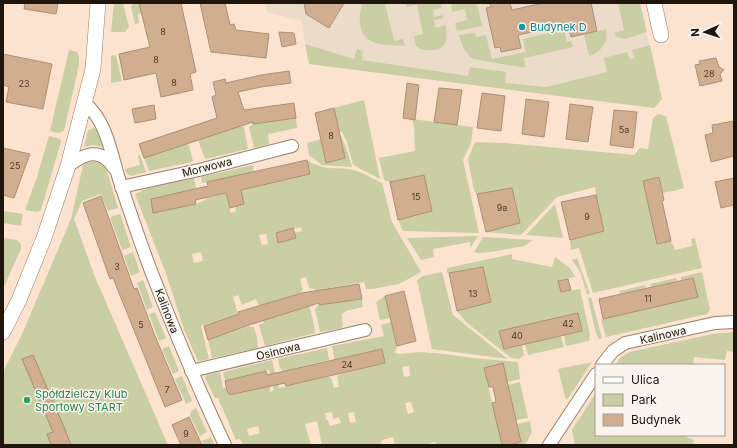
<svg xmlns="http://www.w3.org/2000/svg" width="737" height="448" viewBox="0 0 737 448" font-family="Inter,sans-serif">
<style>
.medical{fill:#eadcc9}
.green{fill:#cacea4;fill-rule:evenodd}
.building{fill:#d2ae90;stroke:#ab8f78}
.lines{fill:none;stroke-linecap:round;stroke-linejoin:round}
.minor-casing{stroke:#9a7f69;stroke-width:14}
.tertiary-casing{stroke:#9a7f69;stroke-width:16}
.minor{stroke:#fff;stroke-width:12}
.tertiary{stroke:#fff;stroke-width:15}
.culture-dot{fill:#0f9aa8;stroke:#faf4ef;stroke-width:1.5}
.leisure-dot{fill:#2e9e5b;stroke:#faf4ef;stroke-width:1.5}
.labels{text-anchor:middle;dominant-baseline:central;stroke-width:3;stroke-linejoin:round;paint-order:stroke}
.number-label{font-size:9px;fill:#4c3b2d}
.culture-label{font-size:11px;fill:#0d838f;stroke:#faf4ef;text-anchor:start}
.street-label{font-size:11px;fill:#1f150c;stroke:#faf4ef}
.leisure-label{font-size:11px;fill:#27864d;stroke:#faf4ef;text-anchor:start}
</style>
<rect width="100%" height="100%" fill="#fce3d0"/>
<polygon class="medical" points="265,3 640,3 662,99 654,108 309,64 301,21 267,12"/>
<g class="green">
<polygon points="114,3 123,3 129,27 125,32 111,32"/>
<polygon points="133,3 139,3 142,13 138,14 139,23 135,24 131,7"/>
<path d="M 362,3 L 385,3 L 394,41 L 403,39 L 405,46 C 387,45 361,47 360,22 C 359,16 361,9 362,3 Z"/>
<path d="M 406,3 L 441,3 L 442,8 L 433,10 L 434,17 L 443,15 L 443,18 L 434,20 L 435,28 L 446,25 C 448,40 446,52 428,50 C 423,50 420,49 416,46 L 414,36 L 423,34 L 417,5 L 407,7 Z"/>
<polygon points="457,3 477,3 482,26 457,31 455,23 467,20 465,9 452,12 451,4"/>
<polygon points="618,3 640,3 647,32 625,39 617,37 614,33 624,30"/>
<path d="M 606,29 C 609,42 601,52 589,56 L 584,34 Z"/>
<path d="M 564,30 L 567,42 L 571,41 L 573,47 L 524,58 L 526,68 L 473,59 C 464,52 462,46 459,35 L 475,33 L 476,37 L 486,35 L 492,59 L 526,52 L 523,39 Z"/>
<polygon points="305,44 354,59 357,49 363,51 362,60 468,76 470,67 506,72 505,83 546,87 607,72 604,58 627,52 630,59 635,58 632,50 650,45 662,99 654,108 309,64"/>
<polygon points="69,50 77,52 79,57 79,65 64,131 58,133 50,131"/>
<polygon points="116,55 122,81 111,83 111,56"/>
<polygon points="364,100 380,179 357,167 353,164 347,142 342,132 339,132 334,108"/>
<polygon points="658,114 666,116 684,188 678,190 662,193 659,177 643,181 657,243 671,241 675,250 692,246 691,239 695,238 702,268 593,293 579,248 571,250 570,240 582,237 596,195 595,187 557,197 521,235 486,232 520,223 512,188 477,194 474,191 468,159 475,142 505,143 634,155 640,148 648,149 653,118"/>
<polygon points="296,118 297,128 268,134 269,144 254,148 249,127 253,124"/>
<polygon points="412,119 473,127 471,143 463,160 479,233 403,231 398,220 432,211 424,176 390,182 384,180 379,158 415,151 414,127"/>
<polygon points="239,126 244,127 248,149 205,159 198,140"/>
<polygon points="94,128 98,130 103,147 94,145 84,147 88,130"/>
<polygon points="49,136 60,139 61,142 41,210 38,212 25,210 37,177"/>
<polygon points="340,136 341,136 345,144 352,167 322,165 309,155 307,143 321,139 327,163 345,158"/>
<polygon points="185,144 189,145 193,161 192,162 149,171 144,158"/>
<polygon points="140,155 146,172 131,176 127,174 125,169 140,165 138,156"/>
<path d="M 307,160 C 326,172 334,166 353,170 C 363,172 373,179 382,183 L 392,222 L 421,272 L 399,284 L 373,289 L 366,289 L 364,282 L 317,290 L 309,288 L 306,277 L 300,279 L 303,290 L 300,293 L 259,306 L 256,299 L 242,305 L 238,295 L 233,297 L 238,314 L 201,326 L 209,359 L 198,361 L 185,332 L 165,271 L 135,194 L 148,188 L 194,178 L 196,188 L 193,190 L 151,199 L 154,213 L 196,204 L 211,197 L 309,174 ZM 242,197 L 244,204 L 235,206 L 236,211 L 231,213 L 228,201 ZM 301,227 L 302,231 L 294,233 L 296,238 L 278,243 L 276,233 ZM 266,234 L 268,244 L 262,245 L 259,235 ZM 201,252 L 203,261 L 194,263 L 192,254 Z"/>
<polygon points="92,161 99,163 106,168 118,208 108,211 101,194 82,201 74,219 95,277 168,445 3,445 3,372 23,332 71,219 83,165"/>
<polygon points="253,165 254,171 249,173 202,183 201,177"/>
<polygon points="555,204 563,238 526,235"/>
<polygon points="3,211 23,214 21,226 3,223"/>
<polygon points="120,214 131,247 122,250 110,217"/>
<polygon points="478,236 471,247 470,242 433,249 434,257 421,260 407,238"/>
<polygon points="483,237 533,240 524,246 491,252 476,253 474,252"/>
<polygon points="3,238 17,240 21,244 21,249 3,289"/>
<polygon points="133,252 140,272 131,276 124,256"/>
<polygon points="512,254 512,259 552,267 555,257 570,268 575,277 558,281 561,292 580,289 590,335 589,341 566,346 564,335 582,331 578,313 500,331 504,349 522,345 524,355 519,359 511,358 466,322 464,319 457,311 491,302 483,267 449,273 447,273 447,268"/>
<polygon points="577,258 590,294 587,295 580,271 572,260"/>
<polygon points="442,272 453,315 508,359 432,349 417,280 423,276"/>
<polygon points="702,272 710,310 707,314 606,337 601,319 697,297 693,278 681,280 681,277"/>
<polygon points="676,278 677,281 651,287 650,284"/>
<polygon points="143,280 153,307 147,310 137,283"/>
<polygon points="645,285 646,288 620,294 619,291"/>
<polygon points="385,296 390,318 380,320 376,302"/>
<polygon points="591,297 602,338 599,339 596,334 588,298"/>
<polygon points="362,299 363,307 346,311 342,314 343,326 341,328 320,332 315,309 319,305"/>
<polygon points="309,306 313,320 315,333 265,346 259,325 264,323 263,321"/>
<polygon points="155,312 166,338 159,341 149,314"/>
<path d="M 391,322 L 397,346 L 395,353 L 399,354 L 421,352 L 445,354 L 472,358 L 518,362 L 520,379 L 507,382 L 503,363 L 484,368 L 502,445 L 436,445 L 435,442 L 424,445 L 395,445 L 393,437 L 382,440 L 380,445 L 322,445 L 317,421 L 305,424 L 311,445 L 243,445 L 240,439 L 236,440 L 218,398 L 215,398 L 205,378 L 207,375 L 220,372 L 223,388 L 226,388 L 228,396 L 270,386 L 270,392 L 274,390 L 269,370 L 225,381 L 223,372 L 272,360 L 279,388 L 328,377 L 331,378 L 334,388 L 339,387 L 337,376 L 344,373 L 385,363 L 382,349 L 341,358 L 335,361 L 332,346 L 384,336 L 381,325 ZM 409,366 L 410,376 L 404,377 L 402,367 ZM 411,402 L 414,412 L 408,414 L 405,403 ZM 332,412 L 333,419 L 339,417 L 341,423 L 330,426 L 328,420 L 326,420 L 325,413 ZM 354,412 L 356,422 L 350,423 L 348,413 ZM 258,426 L 260,433 L 249,436 L 247,429 Z"/>
<polygon points="249,326 250,327 254,327 257,337 258,348 212,358 208,340"/>
<polygon points="734,332 734,352 727,351 725,360 694,357 693,365 615,365 621,357 630,352 712,334"/>
<polygon points="561,336 564,347 528,355 525,344"/>
<polygon points="169,346 179,371 173,374 162,349"/>
<polygon points="327,348 329,360 283,371 280,368 278,359"/>
<polygon points="592,362 569,397 566,400 558,369"/>
<polygon points="182,376 192,401 186,404 175,379"/>
<polygon points="520,382 528,418 516,420 508,385"/>
<polygon points="596,393 596,435 685,435 688,438 694,440 693,445 575,445 572,430"/>
<polygon points="196,408 207,432 200,436 190,416 191,411"/>
<polygon points="530,421 532,432 525,445 508,445 517,424"/>
<polygon points="211,437 215,445 204,445 202,441"/>
</g>
<g class="building">
<polygon points="25,3 58,3 56,14 24,9"/>
<polygon points="139,3 181,3 196,72 190,74 193,90 161,97 156,73 124,80 119,54 150,47"/>
<polygon points="200,3 225,3 230,25 234,24 236,30 269,34 266,58 211,52"/>
<polygon points="304,3 344,3 329,28 306,14"/>
<polygon points="490,3 510,3 512,10 543,3 591,3 597,31 571,37 568,24 518,35 521,48 501,52 500,47 495,48 486,8 491,7"/>
<polygon points="279,32 294,33 296,44 282,47"/>
<polygon points="3,54 52,64 43,109 6,102 9,87 3,85"/>
<polygon points="716,58 719,67 724,70 720,74 722,81 700,86 695,65 700,64 699,61"/>
<polygon points="289,71 291,83 261,87 238,92 244,110 294,103 296,118 253,124 253,122 144,158 139,144 217,118 212,97 216,95 213,82 225,79 226,83 261,75"/>
<polygon points="407,83 419,85 415,120 403,118"/>
<polygon points="439,88 462,90 457,125 434,122"/>
<polygon points="482,93 505,96 501,131 477,128"/>
<polygon points="526,99 549,102 544,137 522,134"/>
<polygon points="570,104 593,107 588,142 566,139"/>
<polygon points="154,105 156,119 135,123 132,109"/>
<polygon points="334,108 345,158 326,163 315,113"/>
<polygon points="614,110 637,112 633,148 610,145"/>
<polygon points="734,121 734,156 711,162 705,135 713,133 712,125"/>
<polygon points="3,148 30,154 14,198 3,195"/>
<polygon points="307,160 310,174 241,190 244,204 230,208 226,193 195,200 196,204 153,213 151,199 208,186 207,182"/>
<polygon points="424,175 432,211 398,220 390,182"/>
<polygon points="659,177 664,200 662,201 671,241 657,244 643,181"/>
<polygon points="734,178 734,205 721,208 715,182"/>
<polygon points="512,188 520,223 486,232 477,194"/>
<polygon points="596,195 604,231 570,240 561,202"/>
<polygon points="101,196 134,289 137,288 155,336 182,400 165,407 113,278 110,279 83,203"/>
<polygon points="293,228 296,238 278,243 276,233"/>
<polygon points="483,267 491,302 457,311 449,273"/>
<polygon points="693,278 698,297 603,319 599,299"/>
<polygon points="568,279 571,290 561,292 558,281"/>
<polygon points="359,284 362,299 319,305 319,303 249,325 208,340 204,326 239,314 238,312 302,293"/>
<polygon points="404,291 416,341 397,346 385,296"/>
<polygon points="578,313 582,331 504,349 499,331"/>
<polygon points="382,349 385,363 286,386 285,383 229,395 227,391 225,381 266,371 267,375"/>
<polygon points="33,355 64,427 71,445 51,445 47,434 53,432 22,359"/>
<polygon points="503,363 521,442 508,445 502,445 492,403 496,402 493,387 489,387 484,368"/>
<polygon points="189,417 202,445 181,445 172,425"/>
</g>
<g class="lines">
<defs>
<g id="minor">
<path d="M 85,103 C 108,123 111,155 120,182 C 130,212 140,242 151,271 C 174,330 198,388 225,445"/>
<path d="M 68,166 C 84,154 100,146 114,168"/>
<polyline points="121,187 199,170 292,146"/>
<polyline points="602,365 613,351 625,343 715,323 734,322"/>
<polyline points="191,371 365,330"/>
<polyline points="549,445 596,374"/>
</g>
<g id="tertiary">
<polyline points="654,3 661,35"/>
<polyline points="3,332 19,300 44,238 68,166 93,69 98,3"/>
</g>
</defs>
<use href="#minor" class="minor-casing"/>
<use href="#tertiary" class="tertiary-casing"/>
<use href="#minor" class="minor"/>
<use href="#tertiary" class="tertiary"/>
</g>
<circle class="culture-dot" cx="522" cy="27" r="4"/>
<circle class="leisure-dot" cx="27" cy="400" r="4"/>
<g class="labels">
<g class="number-label">
<text x="163" y="31">8</text>
<text x="156" y="59">8</text>
<text x="709" y="73">28</text>
<text x="174" y="82">8</text>
<text x="24" y="83">23</text>
<text x="624" y="129">5a</text>
<text x="331" y="135">8</text>
<text x="15" y="165">25</text>
<text x="416" y="196">15</text>
<text x="502" y="207">9a</text>
<text x="587" y="216">9</text>
<text x="117" y="266">3</text>
<text x="473" y="293">13</text>
<text x="648" y="298">11</text>
<text x="568" y="323">42</text>
<text x="141" y="324">5</text>
<text x="517" y="335">40</text>
<text x="347" y="364">24</text>
<text x="167" y="389">7</text>
<text x="186" y="433">9</text>
</g>
<g class="culture-label">
<text x="530" y="27">Budynek D</text>
</g>
<g class="street-label">
<text transform="translate(207 167) rotate(-14)">Morwowa</text>
<text transform="translate(167 311) rotate(69)">Kalinowa</text>
<text transform="translate(663 335) rotate(-13)">Kalinowa</text>
<text transform="translate(278 351) rotate(-14)">Osinowa</text>
</g>
<g class="leisure-label">
<text x="35" y="394">Spółdzielczy Klub<tspan x="35" dy="13">Sportowy START</tspan></text>
</g>
</g>
<rect width="737" height="448" fill="none" stroke="#1f150c" stroke-width="8"/>
<rect x="595" y="364" width="130" height="72" fill="#faf4ef" stroke="#a29b94"/>
<rect x="603" y="377" width="20" height="6" fill="#ffffff" stroke="#a29b94"/>
<text x="631" y="384" font-size="12" fill="#1f150c">Ulica</text>
<rect x="603" y="394" width="20" height="12" fill="#cacea4" stroke="#a29b94"/>
<text x="631" y="404" font-size="12" fill="#1f150c">Park</text>
<rect x="603" y="414" width="20" height="12" fill="#d2ae90" stroke="#a29b94"/>
<text x="631" y="424" font-size="12" fill="#1f150c">Budynek</text>
<g transform="translate(705 32) rotate(267)" stroke="#faf4ef" stroke-width="3" paint-order="stroke">
<path d="M0-3L7 15L0 10L-7 15Z" fill="#1f150c"/>
<text y="-6" font-size="11" font-weight="bold" text-anchor="middle" fill="#1f150c">N</text>
</g>
</svg>
